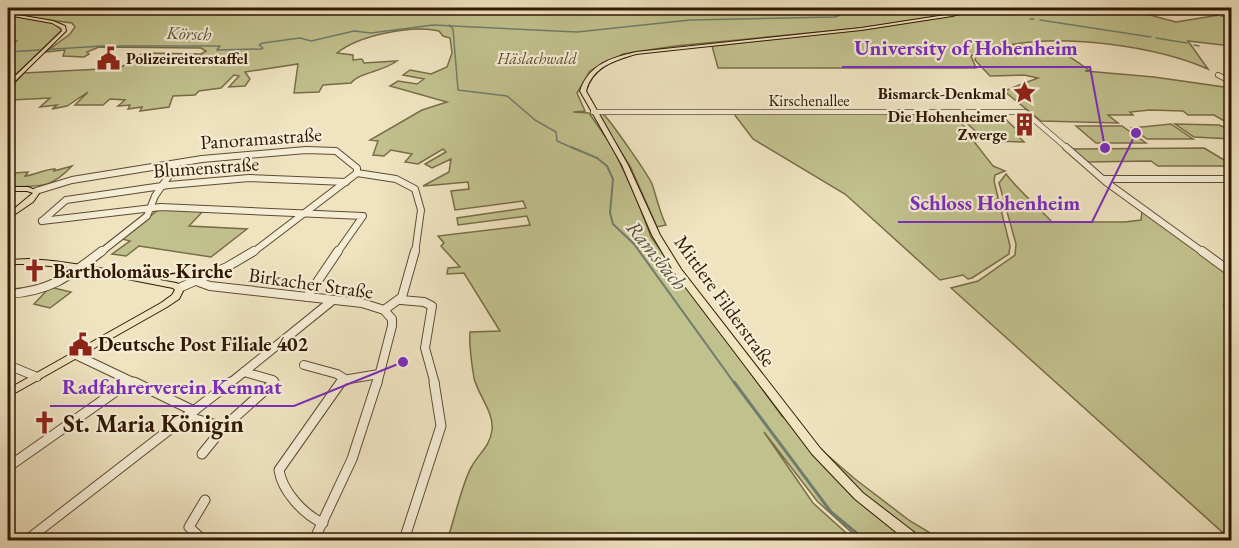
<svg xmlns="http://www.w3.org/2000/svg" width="1239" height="548" viewBox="0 0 1239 548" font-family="'EB Garamond',serif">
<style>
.green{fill:#c1c18d;stroke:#796c48;stroke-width:1.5}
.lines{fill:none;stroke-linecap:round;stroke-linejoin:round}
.stream-far2{stroke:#707c6c;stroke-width:1.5}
.stream-far1{stroke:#707c6c;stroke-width:2}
.stream{stroke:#707c6c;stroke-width:3}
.minor-far4-casing{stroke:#604b32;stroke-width:5}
.minor-far3-casing{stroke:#604b32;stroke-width:6}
.minor-far2-casing{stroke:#604b32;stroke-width:8}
.minor-far1-casing{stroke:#604b32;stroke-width:10}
.minor-casing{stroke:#604b32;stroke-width:11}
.major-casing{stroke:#311803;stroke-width:2}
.minor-far4{stroke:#f5edd6;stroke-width:4}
.minor-far3{stroke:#f5edd6;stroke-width:4.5}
.minor-far2{stroke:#f5edd6;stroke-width:6}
.minor-far1{stroke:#f5edd6;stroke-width:8}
.minor{stroke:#f5edd6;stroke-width:9}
.major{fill:#efe3c0;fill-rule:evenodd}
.labels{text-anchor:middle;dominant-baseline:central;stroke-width:4.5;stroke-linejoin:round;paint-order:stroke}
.far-poi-label{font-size:16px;font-weight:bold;fill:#311803;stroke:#f5edd6;text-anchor:end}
.far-park-label{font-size:16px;font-style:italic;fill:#5c4b2c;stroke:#f5edd6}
.far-street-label{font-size:16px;fill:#311803;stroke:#f5edd6}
.far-water-label{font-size:18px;font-style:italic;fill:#565240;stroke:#f5edd6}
.street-label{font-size:20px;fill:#311803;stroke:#f5edd6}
.poi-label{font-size:20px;font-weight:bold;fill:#311803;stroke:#f5edd6;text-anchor:start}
.water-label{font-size:21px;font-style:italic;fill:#565240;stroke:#f5edd6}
.near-poi-label{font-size:24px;font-weight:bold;fill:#311803;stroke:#f5edd6;text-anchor:start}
.leader{fill:none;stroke:#7b2cbf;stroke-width:2}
.callout-dot{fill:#7b2cbf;stroke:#f5edd6;stroke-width:2}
.callout-label{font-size:21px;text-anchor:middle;font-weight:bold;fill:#7b2cbf;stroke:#f5edd6;stroke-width:4.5;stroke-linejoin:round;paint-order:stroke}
</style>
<rect width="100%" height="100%" fill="#efe3c0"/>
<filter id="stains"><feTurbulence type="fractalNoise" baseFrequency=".00333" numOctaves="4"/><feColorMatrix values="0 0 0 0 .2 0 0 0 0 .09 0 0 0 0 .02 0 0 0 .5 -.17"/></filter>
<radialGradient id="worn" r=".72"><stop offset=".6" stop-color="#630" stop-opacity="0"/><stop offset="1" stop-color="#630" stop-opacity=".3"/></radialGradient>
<g class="green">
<polygon points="8,8 28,8 17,12 13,16 53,23 62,30 8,82 15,72 8,68"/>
<path d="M 32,8 L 970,8 L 934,17 L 861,28 L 675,46 L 623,54 L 590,71 L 577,93 L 585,111 L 573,112 L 589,113 L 612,146 L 636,197 L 651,237 L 782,416 L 855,479 L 910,521 L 942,540 L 860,540 L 817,501 L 764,432 L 813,503 L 854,540 L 447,540 C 454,522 463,479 472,466 C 479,453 490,447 492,430 C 494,412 478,395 474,378 C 472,366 469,344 470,332 L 500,331 L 464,273 L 447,274 L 448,268 L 460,267 L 441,246 L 444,243 L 438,236 L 530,225 L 527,216 L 458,225 L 457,218 L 526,208 L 523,201 L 455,210 L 451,191 L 469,189 L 468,182 L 423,186 L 449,172 L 451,159 L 432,168 L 425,164 L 446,152 L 443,149 L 418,164 L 405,162 L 412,154 L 391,150 L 384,156 L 373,155 L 378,141 L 370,140 L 422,110 L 447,102 L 390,86 L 398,81 L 417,84 L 424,79 L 403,75 L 410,70 L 431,74 L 447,67 L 452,53 L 450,38 L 443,36 L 439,31 C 412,25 359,35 337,53 L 353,55 L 353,60 L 362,59 L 364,63 L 397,61 C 382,72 360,72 351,83 L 323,85 L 319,92 L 294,93 L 298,64 L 245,72 L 250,79 L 245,86 L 229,87 L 239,76 L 234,75 L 221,88 L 199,91 L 195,95 L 173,96 L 169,107 L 140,111 L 142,107 L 128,109 L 130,105 L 118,106 L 125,100 L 110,99 L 103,105 L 75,105 L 88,92 L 67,106 L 52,109 L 57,105 L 40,107 L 50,98 L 10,100 L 8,103 L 8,90 L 24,73 L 120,68 L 143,53 L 201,54 L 206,51 L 201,48 L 99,47 L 87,52 L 89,54 L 84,57 L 63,56 L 65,50 L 46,52 L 70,34 L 75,27 L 72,23 L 17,16 Z"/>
<path d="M 979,8 L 1123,8 L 1176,22 L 1219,15 L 1231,17 L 1231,46 L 1188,41 L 1208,69 C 1155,46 1066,34 1009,45 C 1054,45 1051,44 1089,70 L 1085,71 L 1154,77 L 1231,88 L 1231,122 L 1226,122 L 1214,115 L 1188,115 L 1183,111 L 1150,110 L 1130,112 L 1133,115 L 1108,115 L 1118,123 L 1041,121 L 1004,91 L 1038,78 L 1024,75 L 990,76 L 975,60 L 976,56 L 1007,44 L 985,48 L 971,56 L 976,68 L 718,68 L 712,46 L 868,29 L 957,15 Z"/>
<polygon points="956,113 999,113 1019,132 1015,133 1024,142 986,141"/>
<path d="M 603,114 C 608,117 649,176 652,184 C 657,198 659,211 666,225 L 657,227 L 631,168 L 598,115 Z"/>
<polygon points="734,114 951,114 966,128 967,135 978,138 975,143 993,166 1005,171 995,175 994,181 1010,246 1009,254 972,278 968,279 963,275 940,280 845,194 753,139"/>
<polygon points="1171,124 1193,139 1147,139 1132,128"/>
<polygon points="1175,124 1219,125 1231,130 1231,139 1194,137"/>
<polygon points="1076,126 1122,126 1146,143 1096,143"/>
<polygon points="1204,148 1231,164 1231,166 1158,166 1151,161 1087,162 1073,149"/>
<path d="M 72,166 C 48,191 40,185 8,187 L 8,179 L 13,173 L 28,172 L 25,176 C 36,175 44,169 55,169 L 54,171 Z"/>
<path d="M 1006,174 C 1020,192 1036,205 1052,222 L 1125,222 L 1141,220 L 1142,211 L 1231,275 L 1231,290 L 1227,291 L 1231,297 L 1231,306 L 1224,306 L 1232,313 L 1231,540 L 951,288 L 978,281 L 1015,255 L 1016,244 L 999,183 Z"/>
<polygon points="158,210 204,210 189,226 247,229 211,257 139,246 126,256 112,254 130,241 122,239"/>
<polygon points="50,287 71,292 50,308 34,304"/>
</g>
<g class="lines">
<g class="stream-far2">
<polyline points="1030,19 1034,19"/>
<polyline points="1040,20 1151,37"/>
<polyline points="449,25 453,29 458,90 507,96 535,120 556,132 557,141 575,149"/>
<polyline points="8,28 8,33"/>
<polyline points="8,38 17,41 8,46"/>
<polyline points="1156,38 1187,43"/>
<polyline points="1194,45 1199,46"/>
<polyline points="8,52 102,46 220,46 217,50 261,49 263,48 259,45 263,43 300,38 311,41 354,31 371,33 433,25 577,32 690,20 835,17 852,10 889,8"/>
</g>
<polyline class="stream-far1" points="571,147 597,158 607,166 613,179 610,213 613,224 634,244 735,384"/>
<polyline class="stream" points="734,382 831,512 865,540"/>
<defs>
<polyline id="minor-far4" points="1192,8 1232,16"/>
<g id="minor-far3">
<polyline points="1218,75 1232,82"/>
<polyline points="593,112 1025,112 1068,149"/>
</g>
<g id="minor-far2">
<polyline points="1066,147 1106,182 1204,253"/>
<polyline points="357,173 396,179 415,189 421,210 415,253"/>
<polyline points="1104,179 1232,179"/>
<polyline points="36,191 72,180 202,159 306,150 336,151 357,168 357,173"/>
<polyline points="42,221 161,207 363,216 337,253"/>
<polyline points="42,221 66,200 169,185 249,178 346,182"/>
<polyline points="100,253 147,216 155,196 177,164"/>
<polyline points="252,253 357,173"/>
</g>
<g id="minor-far1">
<polyline points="1202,251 1232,273"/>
<polyline points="199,282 210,286 362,303 384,310 392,319 392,326 377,384"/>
<polyline points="179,288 227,267 254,251"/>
<path d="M 8,294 C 51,291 68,277 102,251"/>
<polyline points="307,297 338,251"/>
<polyline points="401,300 424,302 432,306 425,348 435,384"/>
<polyline points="384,310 402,297 415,251"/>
<polyline points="76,355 137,384"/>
<polyline points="8,365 37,377"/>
<polyline points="304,365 337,374 345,379"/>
<polyline points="244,372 273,380 275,384"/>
<polyline points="127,384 130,382"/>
<polyline points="229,384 333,300"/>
<polyline points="340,384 343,380 379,374"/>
</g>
<g id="minor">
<polyline points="134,382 194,411"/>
<polyline points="188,417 224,427 274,382"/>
<polyline points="202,454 224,427"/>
<polyline points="8,467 129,382"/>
<path d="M 323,523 C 304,515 282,491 279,470 L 341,382"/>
<polyline points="27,540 231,382"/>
<polyline points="203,540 189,527 205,500"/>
<polyline points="314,540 352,459 377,382"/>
<polyline points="404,540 441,426 434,382"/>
</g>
<g id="major">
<polygon points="27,8 32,8 19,13 18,15 53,21 65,26 66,31 10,86 8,86 8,83 62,31 61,28 52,23 13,16 17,11"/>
<path d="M 973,8 L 978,8 L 952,16 L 861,30 L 636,54 C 614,61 593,66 586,91 L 628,165 L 660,235 L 681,269 L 820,448 L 863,493 L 919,536 L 921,540 L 906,540 L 855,499 L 812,454 L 674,272 L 652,235 L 622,165 L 580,91 C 589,64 611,58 636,52 L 861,28 L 952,14 Z"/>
<polygon points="8,187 28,187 40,192 33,202 8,219 8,214 27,198 33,193 27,191 8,191"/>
<path d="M 29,259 C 79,262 127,274 176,283 L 179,284 L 184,289 L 179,299 L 167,307 L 8,397 L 8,389 L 161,303 L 172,295 L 175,290 L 173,288 L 71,268 L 29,264 L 8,264 L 8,260 Z"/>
</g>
</defs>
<use href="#minor-far4" class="minor-far4-casing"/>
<use href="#minor-far3" class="minor-far3-casing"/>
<use href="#minor-far2" class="minor-far2-casing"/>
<use href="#minor-far1" class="minor-far1-casing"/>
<use href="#minor" class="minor-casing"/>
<use href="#major" class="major-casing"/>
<use href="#minor-far4" class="minor-far4"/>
<use href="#minor-far3" class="minor-far3"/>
<use href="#minor-far2" class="minor-far2"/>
<use href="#minor-far1" class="minor-far1"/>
<use href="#minor" class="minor"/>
<use href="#major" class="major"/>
</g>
<defs>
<symbol id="civic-bare" viewBox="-9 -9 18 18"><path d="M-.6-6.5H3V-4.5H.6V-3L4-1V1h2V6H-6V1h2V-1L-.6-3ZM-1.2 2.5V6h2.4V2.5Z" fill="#8f2418" stroke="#f5edd6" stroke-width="2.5" paint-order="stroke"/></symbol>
<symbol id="sight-bare" viewBox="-9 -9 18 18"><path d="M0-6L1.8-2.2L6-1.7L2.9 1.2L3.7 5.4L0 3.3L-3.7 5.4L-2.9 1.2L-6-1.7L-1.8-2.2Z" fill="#8f2418" stroke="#f5edd6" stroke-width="2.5" paint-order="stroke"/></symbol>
<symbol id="building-bare" viewBox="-9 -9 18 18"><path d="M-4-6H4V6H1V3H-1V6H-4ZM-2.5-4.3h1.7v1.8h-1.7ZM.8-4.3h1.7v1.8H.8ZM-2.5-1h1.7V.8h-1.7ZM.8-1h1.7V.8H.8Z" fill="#8f2418" stroke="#f5edd6" stroke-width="2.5" paint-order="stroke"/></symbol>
<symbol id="church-bare" viewBox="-9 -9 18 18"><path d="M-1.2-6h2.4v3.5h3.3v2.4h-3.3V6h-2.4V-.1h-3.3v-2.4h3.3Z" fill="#8f2418" stroke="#f5edd6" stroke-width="2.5" paint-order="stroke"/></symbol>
</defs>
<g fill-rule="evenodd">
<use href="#civic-bare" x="92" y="42" width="33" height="33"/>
<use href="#sight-bare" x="1008" y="76" width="33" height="33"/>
<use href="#building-bare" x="1008" y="108" width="33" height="33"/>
<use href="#church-bare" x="18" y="254" width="33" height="33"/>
<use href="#civic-bare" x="64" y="328" width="33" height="33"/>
<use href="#church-bare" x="28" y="406" width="33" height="33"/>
</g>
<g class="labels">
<g class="far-poi-label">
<text x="126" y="58" text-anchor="start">Polizeireiterstaffel</text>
<text x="1006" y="93">Bismarck-Denkmal</text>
<text x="1007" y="116">Die Hohenheimer<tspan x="1007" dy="18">Zwerge</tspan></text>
</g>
<g class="far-park-label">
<text x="537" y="58">Häslachwald</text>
</g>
<g class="far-street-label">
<text x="809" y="100">Kirschenallee</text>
</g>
<g class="far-water-label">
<text transform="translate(189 33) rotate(2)">Körsch</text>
</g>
<g class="street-label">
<text transform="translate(261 138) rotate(-4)">Panoramastraße</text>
<text transform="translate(206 167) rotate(-4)">Blumenstraße</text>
<text transform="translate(311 283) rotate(8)">Birkacher Straße</text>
<text transform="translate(725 301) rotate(54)">Mittlere Filderstraße</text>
</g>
<g class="poi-label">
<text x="53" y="271">Bartholomäus-Kirche</text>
<text x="98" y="344">Deutsche Post Filiale 402</text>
</g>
<g class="water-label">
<text transform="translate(657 255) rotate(51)">Ramsbach</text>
</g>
<g class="near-poi-label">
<text x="63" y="423">St. Maria Königin</text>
</g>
</g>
<path class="leader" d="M1105 148L1090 67H842M1136 133L1092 222H898M403 362L294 406H50"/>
<g class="callout-dot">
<circle cx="1105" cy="148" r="6"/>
<circle cx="1136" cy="133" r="6"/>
<circle cx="403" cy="362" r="6"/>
</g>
<g class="callout-label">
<text x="966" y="55">University of Hohenheim</text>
<text x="995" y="210">Schloss Hohenheim</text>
<text x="172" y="394">Radfahrerverein Kemnat</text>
</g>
<rect width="1239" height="548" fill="none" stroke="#efe3c0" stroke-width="30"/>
<rect x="9" y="9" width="1221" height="530" fill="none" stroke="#311803" stroke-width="3"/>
<rect x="15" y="15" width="1209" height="518" fill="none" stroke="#311803" stroke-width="1.5"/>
<rect width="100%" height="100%" filter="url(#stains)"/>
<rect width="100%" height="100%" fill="url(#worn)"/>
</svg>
